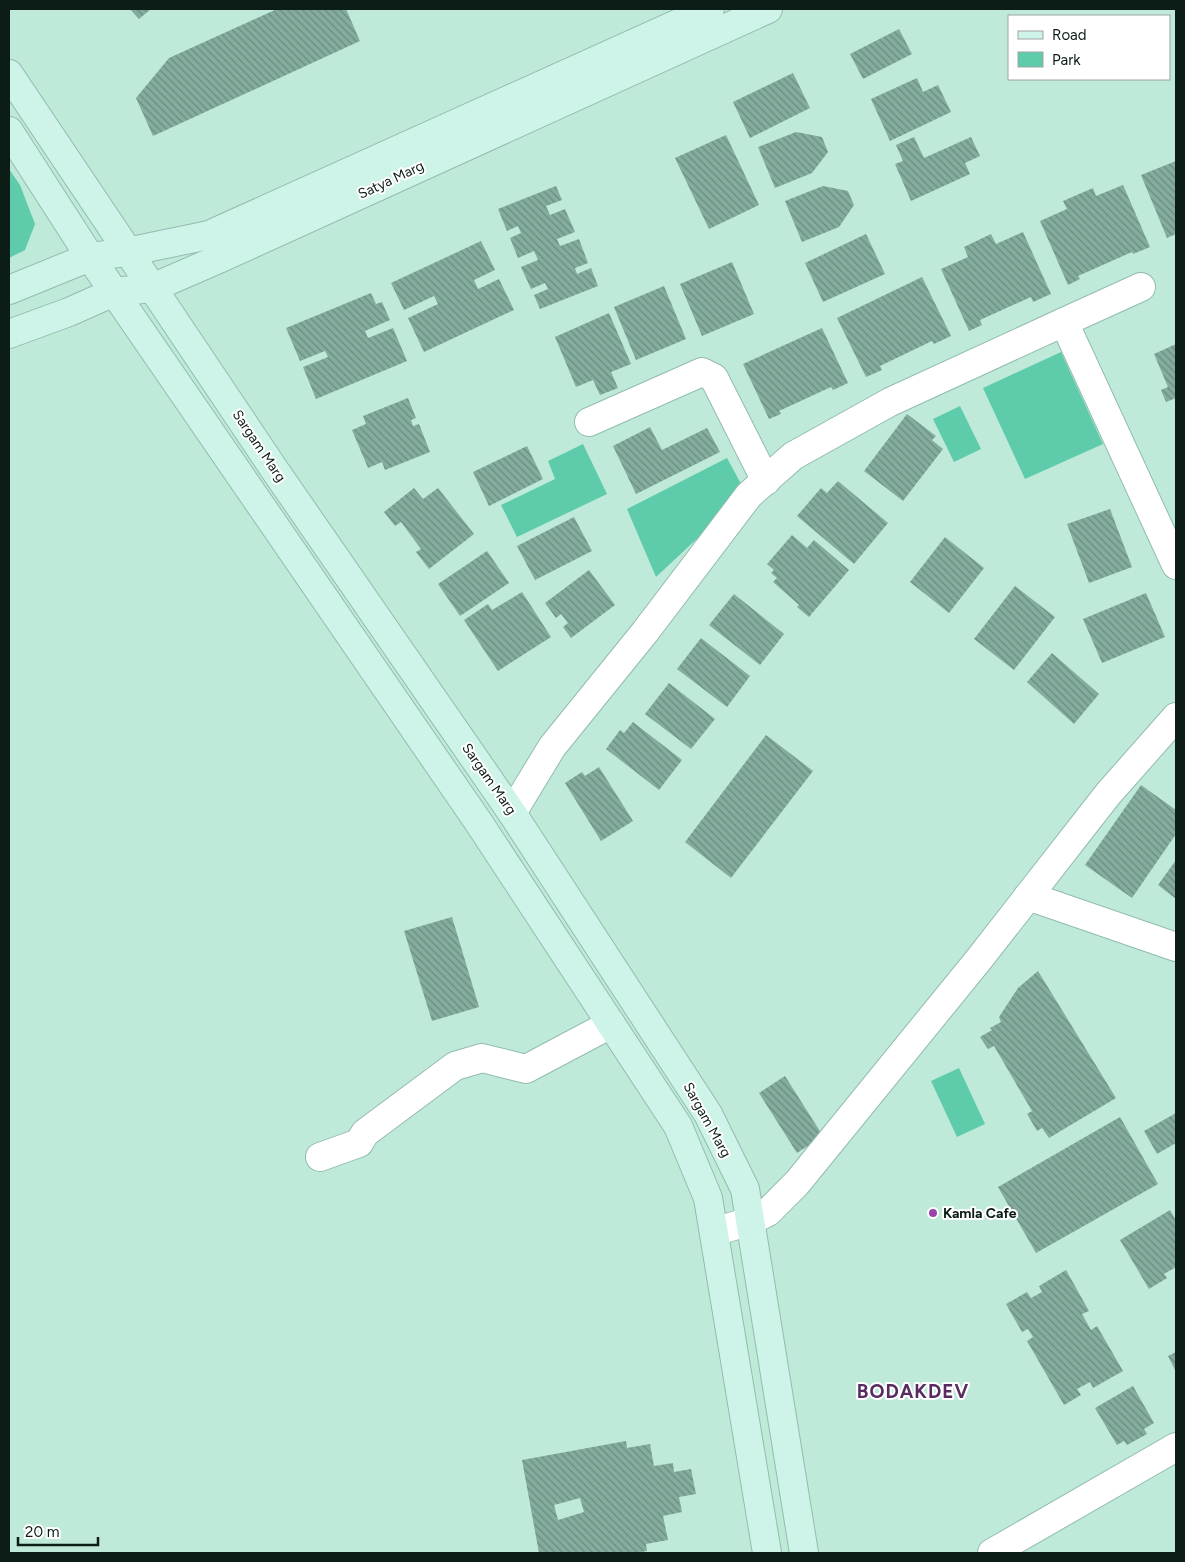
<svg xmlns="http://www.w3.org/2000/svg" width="1185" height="1562" viewBox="0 0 1185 1562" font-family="Figtree,sans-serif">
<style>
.green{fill:#5eccaa}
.building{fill:url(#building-back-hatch);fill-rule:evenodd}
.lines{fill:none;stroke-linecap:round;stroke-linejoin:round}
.minor-casing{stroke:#92bcad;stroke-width:30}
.tertiary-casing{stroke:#92bcad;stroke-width:30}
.secondary-casing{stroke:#92bcad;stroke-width:30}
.minor{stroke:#fff;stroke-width:28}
.tertiary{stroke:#fff;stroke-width:28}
.secondary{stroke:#cef3e8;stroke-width:28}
.poi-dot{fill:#9a41ac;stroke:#fff;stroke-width:2}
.labels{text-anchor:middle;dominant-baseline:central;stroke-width:4;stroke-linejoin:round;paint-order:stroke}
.street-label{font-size:14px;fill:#0c1c17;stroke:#fff}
.poi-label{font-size:14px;font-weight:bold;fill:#0c1c17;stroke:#fff;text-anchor:start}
.district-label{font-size:19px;font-weight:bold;letter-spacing:1px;fill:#582c61;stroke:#fff}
</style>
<defs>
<pattern id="building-back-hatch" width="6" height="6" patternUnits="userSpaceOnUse" patternTransform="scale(1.25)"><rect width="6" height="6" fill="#84ad9e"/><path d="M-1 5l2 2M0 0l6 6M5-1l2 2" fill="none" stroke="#6a8c80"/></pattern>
</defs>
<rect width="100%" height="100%" fill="#bfeada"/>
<g class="green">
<polygon points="9,169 20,185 35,224 25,250 9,258"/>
<polygon points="1061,352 1103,444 1025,479 983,388"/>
<polygon points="960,406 981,449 954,462 933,419"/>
<polygon points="583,444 607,494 517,537 501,505 555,479 548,461"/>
<polygon points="727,458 746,493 656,577 627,509"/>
<polygon points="959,1068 985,1124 957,1137 931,1081"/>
</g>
<g class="building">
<polygon points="130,9 151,9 139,19"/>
<polygon points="277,9 346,9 360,41 153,136 136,98 169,58"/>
<polygon points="899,29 912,54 863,79 850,54"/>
<polygon points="793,73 810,108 750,138 733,102"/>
<polygon points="917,78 923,92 938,85 951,112 890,141 871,99"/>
<polygon points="796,132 822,137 828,152 812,173 775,188 758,147"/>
<polygon points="726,135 759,205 709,229 675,158"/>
<polygon points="914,137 924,158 971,137 980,156 965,163 970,174 911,201 895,164 903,161 896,145"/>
<polygon points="1176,161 1176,234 1167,238 1141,175"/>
<polygon points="1123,185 1150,247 1133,254 1132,252 1078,276 1080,279 1068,285 1040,221 1067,209 1063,201 1093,188 1096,196"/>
<polygon points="556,186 562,200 546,206 550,215 565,209 575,232 557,239 560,246 579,239 588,263 575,268 577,274 591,268 598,286 540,309 534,295 548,289 545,283 531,289 521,267 538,260 534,251 518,258 510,238 521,233 518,226 507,231 498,209"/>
<polygon points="823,186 848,191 854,205 839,227 802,242 785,201"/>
<polygon points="1023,232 1051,294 1033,302 1031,297 980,320 982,325 969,331 941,269 968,257 964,247 991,234 996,244"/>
<polygon points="866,234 885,274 823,302 805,263"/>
<polygon points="481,241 495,270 474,280 478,289 499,279 514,310 424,352 408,318 438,304 434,296 404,310 391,283"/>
<polygon points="732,262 754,314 702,336 680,284"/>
<polygon points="922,277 951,336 934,344 932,341 880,366 882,370 866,377 837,318"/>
<polygon points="664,286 686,339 636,360 614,307"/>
<polygon points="371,293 376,304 382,302 390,320 365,331 368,338 393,328 407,361 316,399 303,367 328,357 325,351 300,361 286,328"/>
<polygon points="609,313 631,364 611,372 618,388 600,395 593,380 576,387 555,337"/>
<polygon points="822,328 848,383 833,390 831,387 779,411 781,414 769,419 743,364"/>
<polygon points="1176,344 1176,398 1166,402 1161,390 1168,387 1154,354"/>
<polygon points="408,398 416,418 411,420 413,426 419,424 430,452 385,470 382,462 368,468 352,430 366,424 363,416"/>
<polygon points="907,414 936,436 932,440 943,449 903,501 864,471"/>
<polygon points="650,427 662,450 707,428 720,452 636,494 613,446"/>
<polygon points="527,446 543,479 489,506 473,472"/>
<polygon points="838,481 888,523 854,564 797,516 821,488 827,493"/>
<polygon points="414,488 423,499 438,488 474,534 429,569 416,552 421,549 401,522 395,526 384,512"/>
<polygon points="1110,509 1132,567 1089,583 1067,524"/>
<polygon points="574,517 592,551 535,580 517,546"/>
<polygon points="792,535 807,548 814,540 849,570 809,617 797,607 799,605 773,582 777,578 771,573 774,570 767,564"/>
<polygon points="945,537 984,568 949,613 910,582"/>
<polygon points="487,551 509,583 460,616 438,584"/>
<polygon points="589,570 615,605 571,638 563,627 568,623 561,614 556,618 545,603"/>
<polygon points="1015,586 1055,617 1014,670 974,639"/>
<polygon points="522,592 551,637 498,671 464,620 488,604 492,610"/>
<polygon points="1146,593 1165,637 1102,663 1083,619"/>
<polygon points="734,594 784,634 760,665 709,625"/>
<polygon points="701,638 750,676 727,707 677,669"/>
<polygon points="1052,653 1099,694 1074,724 1027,682"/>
<polygon points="669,683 715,719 691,749 645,714"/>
<polygon points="633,722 682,760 659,790 606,749 620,730 624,733"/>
<polygon points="766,735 813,771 731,878 685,842"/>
<polygon points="599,767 633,821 601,841 565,783 582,772 585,776"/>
<polygon points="1141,785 1176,810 1176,834 1132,898 1085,865"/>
<polygon points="1176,860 1176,899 1158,885"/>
<polygon points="452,917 479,1007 432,1021 404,931"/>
<polygon points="1038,971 1116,1098 1049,1138 1042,1128 1037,1131 1027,1114 1032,1111 994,1046 988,1049 980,1037 992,1030 990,1028 1001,1022 999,1017 1018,988"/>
<polygon points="785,1076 823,1136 797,1153 759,1093"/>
<polygon points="1176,1113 1176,1143 1157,1154 1144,1131"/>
<polygon points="1120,1117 1158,1184 1036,1253 998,1187"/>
<polygon points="1170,1210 1176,1220 1176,1267 1164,1274 1167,1278 1149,1289 1120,1240"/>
<polygon points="1066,1270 1089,1311 1082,1314 1091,1330 1097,1326 1123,1371 1093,1388 1090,1382 1077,1389 1081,1395 1064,1405 1027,1341 1033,1337 1028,1329 1022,1332 1006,1304 1027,1292 1031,1298 1042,1292 1039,1286"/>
<polygon points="1176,1352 1176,1372 1168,1356"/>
<polygon points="1133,1386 1154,1423 1144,1429 1147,1434 1127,1445 1124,1441 1117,1445 1095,1408"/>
<path d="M 626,1441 L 627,1448 L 650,1444 L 654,1466 L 673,1463 L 674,1472 L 691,1469 L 696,1494 L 679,1497 L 682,1512 L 663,1516 L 668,1540 L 646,1544 L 647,1551 L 635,1553 L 539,1553 L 522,1460 ZM 580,1498 L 584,1512 L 558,1520 L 554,1505 Z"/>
</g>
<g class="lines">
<defs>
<g id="minor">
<polyline points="1064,322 1141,287"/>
<polyline points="589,422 702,372 714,378 766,481"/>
<polyline points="512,813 552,747 645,632 749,495 793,456 890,402 1064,322 1176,565"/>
<polyline points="1028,896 1176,947"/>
<polyline points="320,1157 359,1143 365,1133 455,1066 482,1058 526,1069 611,1024"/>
<polyline points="992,1553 1176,1447"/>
</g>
<polyline id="tertiary" points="714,1232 750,1221 768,1212 797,1183 980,958 1108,794 1176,717"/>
<g id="secondary">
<polyline points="9,74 274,469 512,813 708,1114 745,1189 804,1553"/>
<polyline points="9,131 90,257 479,823 678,1126 708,1198 767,1553"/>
<polyline points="9,290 90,257 127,252 209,235 710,9"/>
<polyline points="9,334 69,312 114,292 152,288 221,258 768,9"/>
</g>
</defs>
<use href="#minor" class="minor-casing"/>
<use href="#tertiary" class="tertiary-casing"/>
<use href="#secondary" class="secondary-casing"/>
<use href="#minor" class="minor"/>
<use href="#tertiary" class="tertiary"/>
<use href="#secondary" class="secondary"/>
</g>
<circle class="poi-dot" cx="933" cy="1213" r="5"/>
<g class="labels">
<g class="street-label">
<text transform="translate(391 180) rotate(-25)">Satya Marg</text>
<text transform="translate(259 446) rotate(56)">Sargam Marg</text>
<text transform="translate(489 779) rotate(55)">Sargam Marg</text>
<text transform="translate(707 1120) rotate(61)">Sargam Marg</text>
</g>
<g class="poi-label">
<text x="943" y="1213">Kamla Cafe</text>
</g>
<g class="district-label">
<text x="913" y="1391">BODAKDEV</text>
</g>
</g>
<rect width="1185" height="1562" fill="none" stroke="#0c1c17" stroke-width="20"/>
<rect x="1008" y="15" width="162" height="65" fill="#ffffff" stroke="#9ea4a2"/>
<rect x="1018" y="31" width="25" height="8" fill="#cef3e8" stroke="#9ea4a2"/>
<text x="1052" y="40" font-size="15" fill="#0c1c17">Road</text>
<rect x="1018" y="52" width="25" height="15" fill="#5eccaa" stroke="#9ea4a2"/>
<text x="1052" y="65" font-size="15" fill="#0c1c17">Park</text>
<path d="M18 1537v8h80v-8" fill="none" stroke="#0c1c17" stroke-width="2.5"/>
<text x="25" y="1537" font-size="15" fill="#0c1c17" stroke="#ffffff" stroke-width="4" paint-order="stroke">20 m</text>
</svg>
